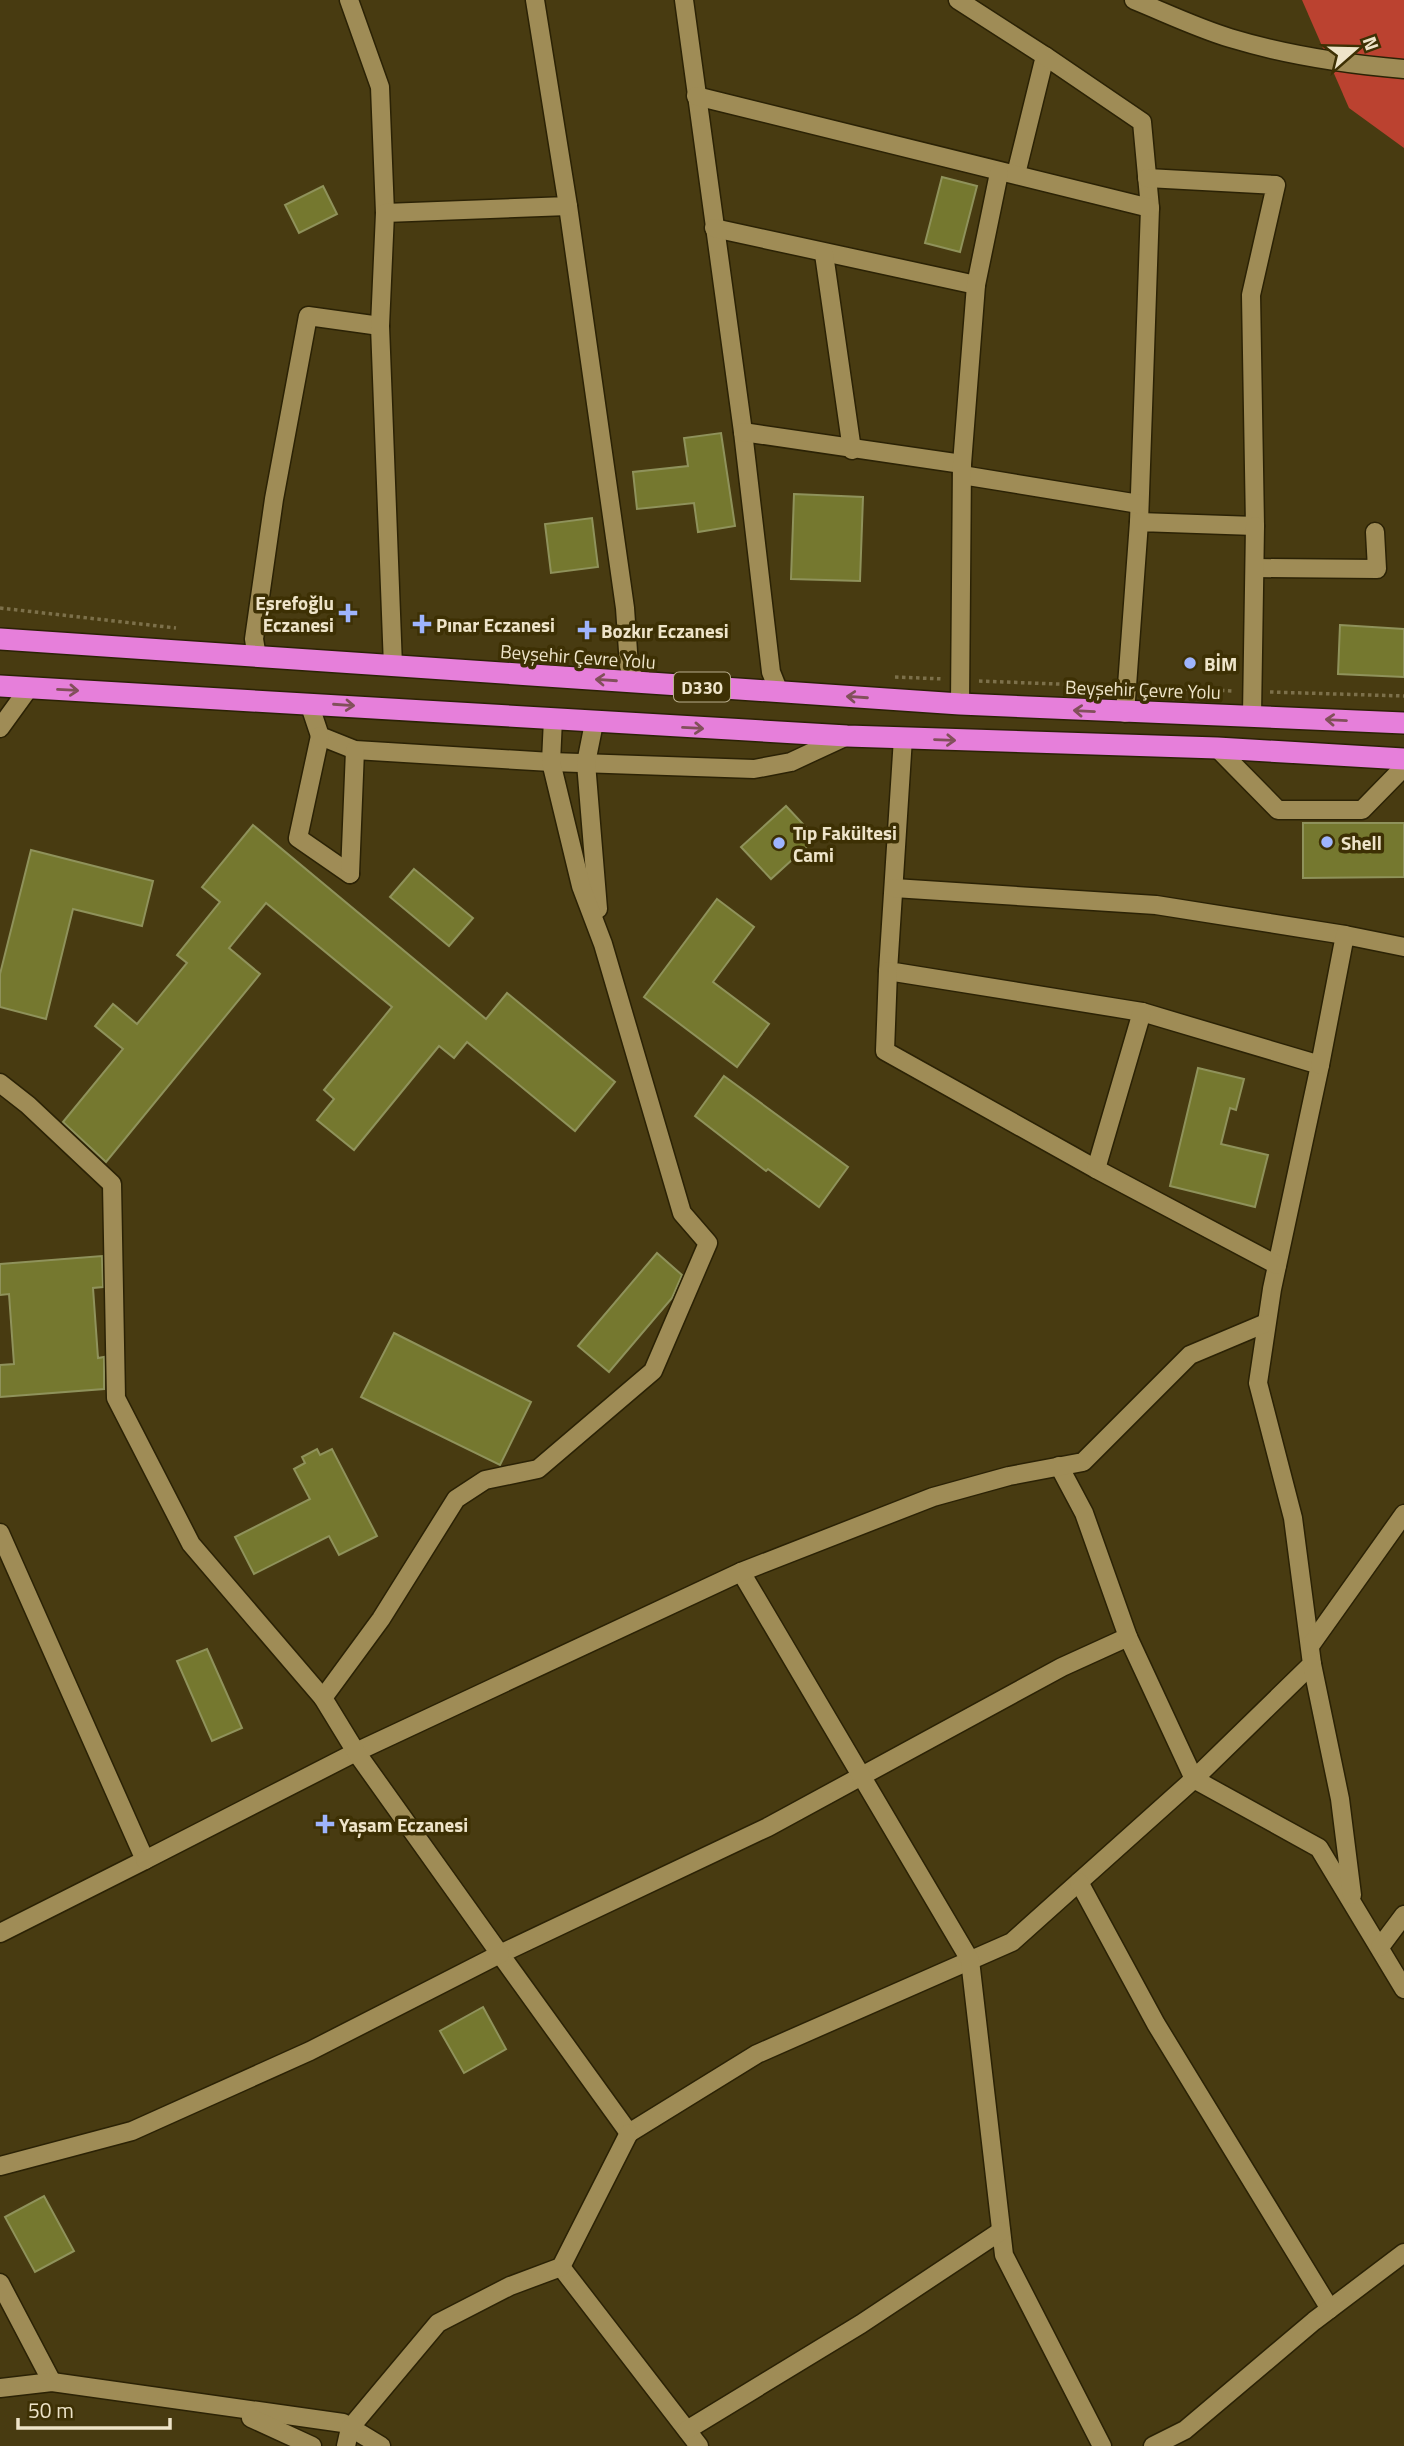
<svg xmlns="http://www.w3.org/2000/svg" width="1404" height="2446" viewBox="0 0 1404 2446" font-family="'Titillium Web',sans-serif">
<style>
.forest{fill:#bb4230}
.building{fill:#75782f;stroke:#8f925b;stroke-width:2}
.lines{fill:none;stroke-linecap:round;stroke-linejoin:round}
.minor-casing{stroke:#2b2205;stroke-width:21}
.highway-casing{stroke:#2b2205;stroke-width:24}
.path{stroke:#7c704a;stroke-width:3.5;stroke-dasharray:3.5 3.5;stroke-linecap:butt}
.minor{stroke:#9f8c56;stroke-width:18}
.highway{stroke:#e67fda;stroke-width:21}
.oneway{stroke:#81505a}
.poi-dot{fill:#9eb4fd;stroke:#3d3004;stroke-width:2.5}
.labels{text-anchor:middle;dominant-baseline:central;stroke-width:7;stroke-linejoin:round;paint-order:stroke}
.shield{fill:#3d3004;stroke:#b9ae8e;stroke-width:2}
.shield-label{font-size:18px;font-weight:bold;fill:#eee4c9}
.poi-label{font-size:19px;font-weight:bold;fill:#eee4c9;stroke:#3d3004;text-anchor:start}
.street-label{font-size:19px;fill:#eee4c9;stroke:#3d3004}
</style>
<rect width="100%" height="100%" fill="#483b11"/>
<polygon class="forest" points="1302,0 1404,0 1404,148 1349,108"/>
<g class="building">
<polygon points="942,177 977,186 960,252 925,243"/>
<polygon points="323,186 337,214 299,233 285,205"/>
<polygon points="721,433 735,526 698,532 694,503 637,509 633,472 688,466 684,438"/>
<polygon points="794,494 863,497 860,581 791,579"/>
<polygon points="592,518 598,567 551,573 545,524"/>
<polygon points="1340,625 1404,629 1404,677 1338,674"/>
<polygon points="786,806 816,838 771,879 741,847"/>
<polygon points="1303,823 1404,823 1404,877 1303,878"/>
<polygon points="253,825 486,1019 507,993 615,1082 575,1131 467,1042 454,1058 439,1046 354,1150 317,1120 334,1099 324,1090 392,1007 266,903 229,948 260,974 106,1162 63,1122 123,1049 95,1026 113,1004 137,1024 187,963 177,955 220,902 202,887"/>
<polygon points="31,850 153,881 142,926 73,909 46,1019 0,1007 0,974"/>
<polygon points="414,869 473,918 449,946 390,897"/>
<polygon points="717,899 754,927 713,982 769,1024 737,1067 644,997"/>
<polygon points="1198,1068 1244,1079 1236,1110 1230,1108 1221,1144 1268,1155 1255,1207 1170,1186"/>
<polygon points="724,1076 848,1167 819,1207 768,1169 766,1171 695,1116"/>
<polygon points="657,1253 682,1275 672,1298 609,1372 578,1346"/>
<polygon points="102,1256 103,1287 93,1288 98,1358 104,1357 104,1389 0,1397 0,1365 14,1364 9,1294 0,1295 0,1264"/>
<polygon points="394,1333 531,1402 500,1465 361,1397"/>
<polygon points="317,1449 320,1455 332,1449 377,1536 339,1555 329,1536 254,1574 235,1537 310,1499 294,1469 305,1463 302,1457"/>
<polygon points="207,1649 242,1728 212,1741 177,1661"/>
<polygon points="483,2007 506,2049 464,2073 440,2031"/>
<polygon points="44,2196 74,2251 35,2272 5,2217"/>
</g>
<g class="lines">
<defs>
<g id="minor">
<polyline points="349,0 380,87 385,213"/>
<polyline points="684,0 743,432 771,672 779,692"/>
<polyline points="958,0 1045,56 1016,174"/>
<path d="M 1134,0 C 1166,13 1197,28 1230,38 C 1286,55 1345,64 1404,69"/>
<polyline points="1045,56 1142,122 1150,208 1139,522"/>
<polyline points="696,96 1150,208"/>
<polyline points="568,206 625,608 629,666 636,682"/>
<polyline points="714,228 976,285"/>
<polyline points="824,254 852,450"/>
<polyline points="743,432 962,464"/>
<polyline points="962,475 1139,504"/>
<polyline points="1255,568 1377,569 1375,532"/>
<polyline points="257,657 254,639 274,499 308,316 380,326"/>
<polyline points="393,666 380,326 385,213 568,206 535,0"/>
<polyline points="309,703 320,736 355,750 551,762 754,769 791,762 847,736"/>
<polyline points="960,704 962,464 976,285 999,173"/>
<polyline points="1125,713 1139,522 1255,526 1251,295 1276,185 1147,178"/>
<polyline points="1252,715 1255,526"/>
<polyline points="594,723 586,763 598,909"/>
<polyline points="0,728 29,688"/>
<polyline points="320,736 298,838 350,874"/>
<polyline points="903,738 888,971 1142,1012 1320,1065 1272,1289 1258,1383 1293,1518 1312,1664 1194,1779 1012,1942 757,2054 629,2133 500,1954 768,1827 1062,1667 1128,1637 1194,1779 1319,1848 1404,1989"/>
<polyline points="1217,748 1278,810 1362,810 1404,767"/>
<polyline points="350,874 355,750"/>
<polyline points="894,888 1156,905 1345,935"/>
<polyline points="888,971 885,1051 1096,1169 1277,1265"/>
<polyline points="1320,1065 1345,935 1404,947"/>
<polyline points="0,1083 28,1105 112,1184 116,1398 191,1544 323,1698"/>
<polyline points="1096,1169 1142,1012"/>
<polyline points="1059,1466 1084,1513 1128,1637"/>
<polyline points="0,1533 145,1860 0,1933"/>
<polyline points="741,1572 970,1960 1004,2255 1102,2446"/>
<polyline points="1310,1646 1404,1514"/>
<polyline points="1312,1664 1340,1799 1352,1895"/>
<polyline points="145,1860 356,1752 741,1572 933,1497 1009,1476 1083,1462 1190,1355 1266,1323"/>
<polyline points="1079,1882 1156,2024 1330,2309"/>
<polyline points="1380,1947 1404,1915"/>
<polyline points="0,2166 132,2131 310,2051 500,1954 356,1752 323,1698 381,1619 456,1499 485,1480 538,1469 653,1371 708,1243 682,1213 603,944 581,886 551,762 553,719"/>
<polyline points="561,2267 699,2446"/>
<polyline points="0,2283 52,2382"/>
<polyline points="0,2388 52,2382 343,2423 381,2446"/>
<polyline points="251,2418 312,2446"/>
<polyline points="687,2430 861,2324 1001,2231"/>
<polyline points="346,2446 350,2428 438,2323 510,2286 561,2267 629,2133"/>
<polyline points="1153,2446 1185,2430 1314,2321 1404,2253"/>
</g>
<g id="highway">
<polyline points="0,639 960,704 1404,723"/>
<polyline points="0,686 847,736 1217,748 1404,759"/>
</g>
</defs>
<use href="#minor" class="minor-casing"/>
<use href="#highway" class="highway-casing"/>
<g class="path">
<polyline points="0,608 176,628"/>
<polyline points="895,677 944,679"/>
<polyline points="979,681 1108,686"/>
<polyline points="1144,687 1234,691"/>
<polyline points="1270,692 1404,696"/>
</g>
<use href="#minor" class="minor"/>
<use href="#highway" class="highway"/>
</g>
<defs><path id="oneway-shaft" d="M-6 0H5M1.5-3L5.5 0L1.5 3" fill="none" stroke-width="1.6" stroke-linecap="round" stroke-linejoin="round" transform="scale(1.75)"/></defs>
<g class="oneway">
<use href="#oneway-shaft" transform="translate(606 680) rotate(-176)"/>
<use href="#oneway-shaft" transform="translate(68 690) rotate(3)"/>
<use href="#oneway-shaft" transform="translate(857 697) rotate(-176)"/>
<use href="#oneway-shaft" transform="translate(344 705) rotate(4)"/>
<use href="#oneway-shaft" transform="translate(1084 711) rotate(-177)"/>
<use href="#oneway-shaft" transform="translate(1336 720) rotate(-177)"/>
<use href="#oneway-shaft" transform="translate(693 728) rotate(3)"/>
<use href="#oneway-shaft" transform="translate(945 740) rotate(2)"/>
</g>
<g class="poi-dot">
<path d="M344.5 602.5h7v7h7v7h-7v7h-7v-7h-7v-7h7z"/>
<path d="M418.5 613.5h7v7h7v7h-7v7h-7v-7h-7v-7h7z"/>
<path d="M583.5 619.5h7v7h7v7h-7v7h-7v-7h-7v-7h7z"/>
<circle cx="1190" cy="663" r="7"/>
<circle cx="1327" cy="842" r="7"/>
<circle cx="779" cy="843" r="7"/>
<path d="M321.5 1813.5h7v7h7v7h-7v7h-7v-7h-7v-7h7z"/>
</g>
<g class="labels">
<rect class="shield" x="674" y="672.5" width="56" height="29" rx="5"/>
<g class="shield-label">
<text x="702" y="687">D330</text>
</g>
<g class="poi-label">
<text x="334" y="602" text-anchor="end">Eşrefoğlu<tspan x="334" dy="22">Eczanesi</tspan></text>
<text x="436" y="624">Pınar Eczanesi</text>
<text x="601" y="630">Bozkır Eczanesi</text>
<text x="1204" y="663">BİM</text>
<text x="793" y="832">Tıp Fakültesi<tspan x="793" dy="22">Cami</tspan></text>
<text x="1341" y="842">Shell</text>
<text x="339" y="1824">Yaşam Eczanesi</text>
</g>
<g class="street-label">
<text transform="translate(578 656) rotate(4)">Beyşehir Çevre Yolu</text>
<text transform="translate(1143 689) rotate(2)">Beyşehir Çevre Yolu</text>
</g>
</g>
<g transform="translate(1355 49) rotate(70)" stroke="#3d3004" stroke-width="5" paint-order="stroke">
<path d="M0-5L12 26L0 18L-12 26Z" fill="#eee4c9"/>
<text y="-10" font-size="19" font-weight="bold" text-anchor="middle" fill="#eee4c9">N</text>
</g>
<path d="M18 2418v10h152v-10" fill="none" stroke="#eee4c9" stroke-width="3.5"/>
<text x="28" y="2418" font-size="21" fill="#eee4c9" stroke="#3d3004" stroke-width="5" paint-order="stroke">50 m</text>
</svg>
